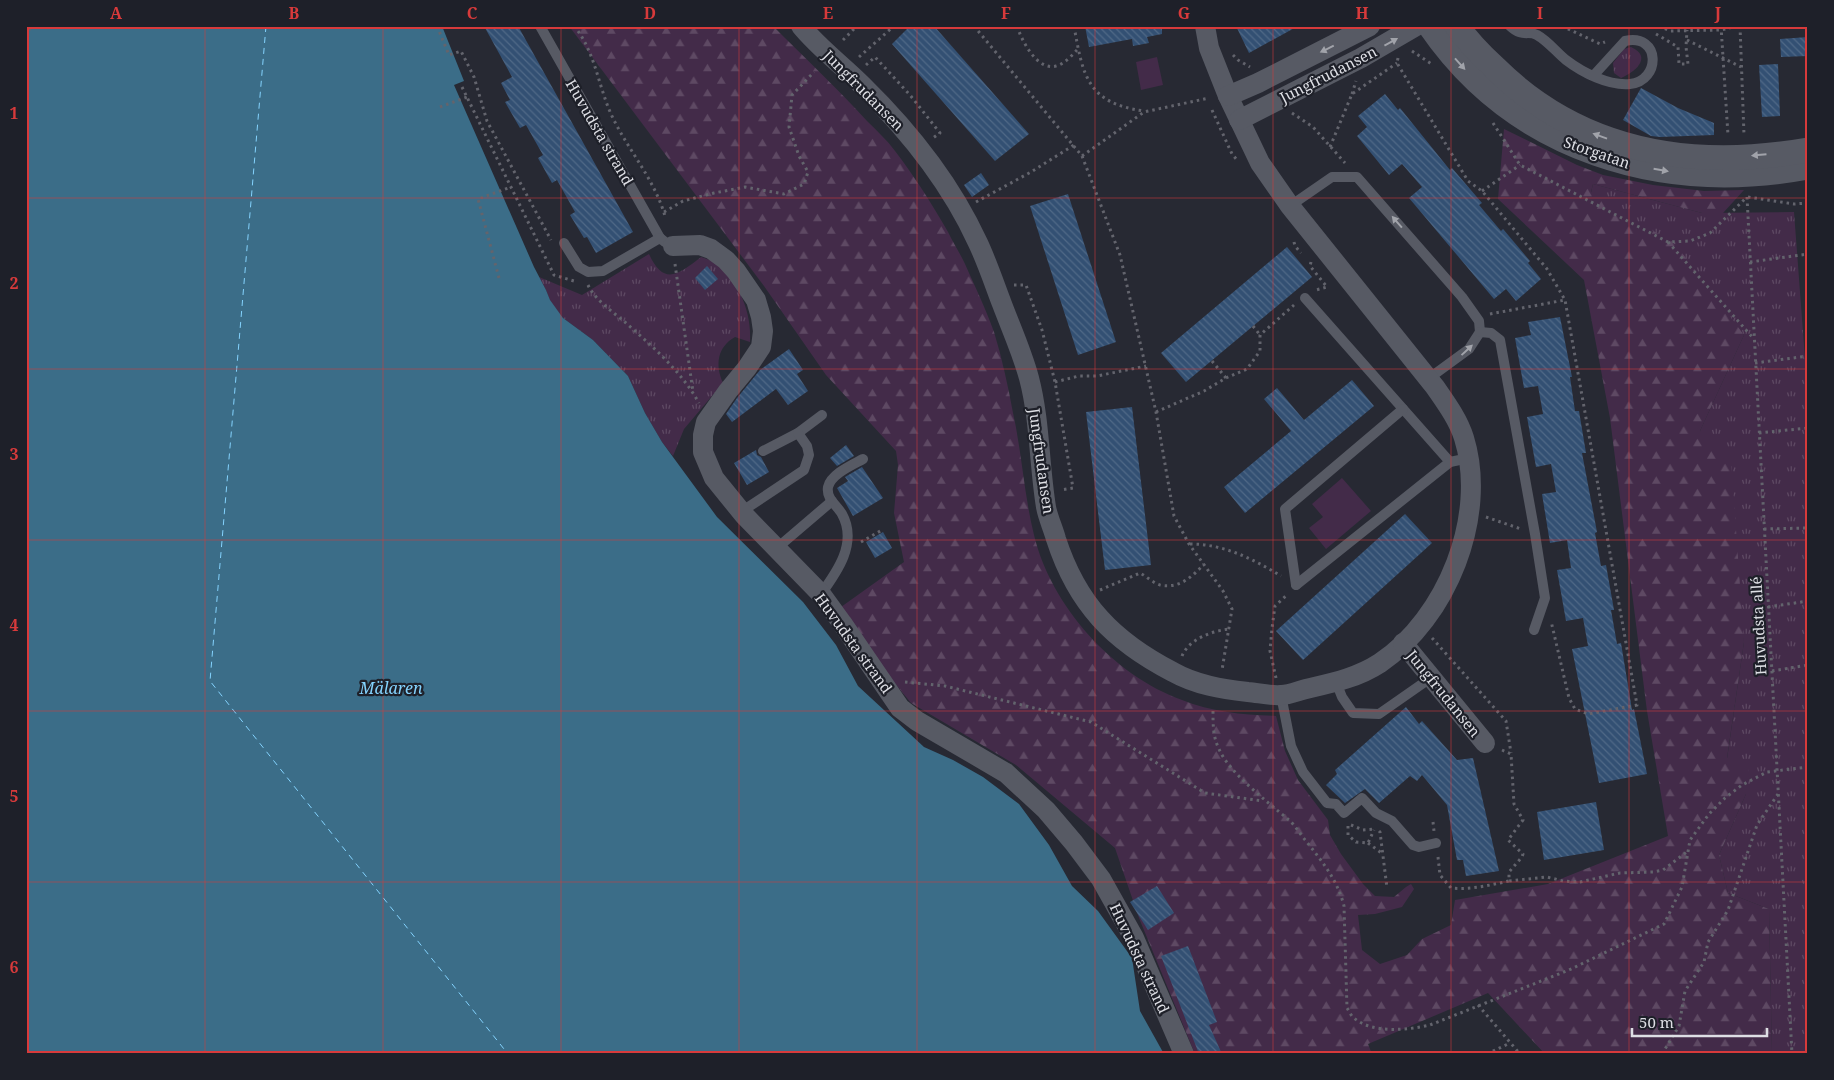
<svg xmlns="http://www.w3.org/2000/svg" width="1834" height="1080" viewBox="0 0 1834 1080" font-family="'Noto Serif',serif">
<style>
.grass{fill:url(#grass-tufts)}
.forest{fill:url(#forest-firs)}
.park{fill:#432b49}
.water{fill:#3b6d88}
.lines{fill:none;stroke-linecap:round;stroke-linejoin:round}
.ferry{stroke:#84d3fe;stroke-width:1;stroke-dasharray:6 5;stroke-linecap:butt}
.building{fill:url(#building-back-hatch)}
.path{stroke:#63646d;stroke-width:3;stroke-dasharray:2.5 4;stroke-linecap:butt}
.service{stroke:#575a64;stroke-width:10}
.minor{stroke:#575a64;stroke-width:20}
.tertiary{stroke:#575a64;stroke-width:25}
.oneway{fill:#a1a3aa}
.grid{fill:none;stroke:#d73a3b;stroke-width:1;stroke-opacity:0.55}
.labels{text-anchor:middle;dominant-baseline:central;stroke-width:4.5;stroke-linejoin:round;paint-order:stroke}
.street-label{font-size:15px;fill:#dddee4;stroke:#1e2029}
.water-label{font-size:16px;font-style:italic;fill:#84d3fe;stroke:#1e2029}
.neatline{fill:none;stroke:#d73a3b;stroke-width:2}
.grid-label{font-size:16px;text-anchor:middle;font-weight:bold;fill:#d73a3b}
</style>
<defs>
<pattern id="grass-tufts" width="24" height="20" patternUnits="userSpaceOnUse" patternTransform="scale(1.25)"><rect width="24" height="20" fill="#432b49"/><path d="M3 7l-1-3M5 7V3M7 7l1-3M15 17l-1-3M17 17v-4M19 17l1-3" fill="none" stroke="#5e4963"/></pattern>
<pattern id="forest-firs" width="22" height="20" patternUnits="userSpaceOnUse" patternTransform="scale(1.25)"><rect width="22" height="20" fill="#432b49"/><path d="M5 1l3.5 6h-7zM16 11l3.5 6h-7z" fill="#5e4963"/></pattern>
<pattern id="building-back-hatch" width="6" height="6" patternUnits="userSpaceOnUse" patternTransform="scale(1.25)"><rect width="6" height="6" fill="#335073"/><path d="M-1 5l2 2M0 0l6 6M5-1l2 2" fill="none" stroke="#506987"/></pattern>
</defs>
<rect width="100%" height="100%" fill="#272933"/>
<g class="grass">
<path d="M 1631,47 C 1653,57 1635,72 1621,78 L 1614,73 L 1613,63 L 1624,49 Z"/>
<polygon points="1593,184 1702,213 1794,212 1808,399 1808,1054 1772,1054 1769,909 1728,893 1719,855 1746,794 1727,759 1744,642 1700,431 1744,335 1591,193"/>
<path d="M 649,254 C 664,287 679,274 701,257 C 706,259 712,260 716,263 C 739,281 752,313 750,342 L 735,337 C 717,347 715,365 723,383 L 684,429 L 673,456 L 662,442 L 645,413 L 628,376 L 593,340 L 563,318 L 550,301 L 546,290 L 539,277 L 582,295 Z"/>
</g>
<path class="forest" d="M 569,26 L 773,26 C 805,58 837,88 867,121 C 877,131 887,140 895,151 C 915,177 932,204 948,232 C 953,243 960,253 965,264 C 975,287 986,309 994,332 C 1002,358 1008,386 1013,413 C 1022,453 1024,495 1034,535 C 1051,606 1113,675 1182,700 C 1212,712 1244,715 1276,716 L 1285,751 L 1298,780 L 1328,820 L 1330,835 L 1341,854 L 1363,884 L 1375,896 L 1394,897 L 1406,887 L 1411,884 L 1414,889 L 1402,907 L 1375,914 L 1358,915 L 1362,950 L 1380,964 L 1407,955 L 1422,939 L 1451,925 L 1455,900 L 1548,884 L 1668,836 L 1647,711 L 1610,418 L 1584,280 L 1498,199 L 1504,129 L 1577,165 L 1603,175 L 1653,185 L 1704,191 L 1744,190 L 1723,213 L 1702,213 L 1593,184 L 1591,192 L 1676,245 L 1744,335 L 1700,431 L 1731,459 L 1744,642 L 1727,758 L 1749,762 L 1746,794 L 1719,855 L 1728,893 L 1769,909 L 1772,1054 L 1545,1054 L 1488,993 L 1368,1044 L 1372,1054 L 1195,1054 L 1139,918 L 1115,848 L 1016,765 L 911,703 L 871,654 L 841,607 L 904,562 L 894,513 L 898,465 L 896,451 L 826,375 L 764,286 Z"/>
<g class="park">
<polygon points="1157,57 1163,85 1141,90 1136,62"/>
<polygon points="1342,478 1371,511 1326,549 1309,528 1323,517 1312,504"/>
</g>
<polygon class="water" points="26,26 442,26 464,81 454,85 534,267 546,290 550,300 563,318 593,340 628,376 645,413 662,442 717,517 803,602 836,645 858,686 924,747 953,760 983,777 1019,804 1049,845 1072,886 1098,911 1132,958 1140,1011 1164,1054 26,1054"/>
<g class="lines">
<polyline class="ferry" points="266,26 210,681 508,1054"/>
</g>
<g class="building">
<polygon points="484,26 518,26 633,232 596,253 587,237 584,238 570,215 575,212 557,180 552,183 538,158 543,155 526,125 520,128 505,102 510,100 501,83 512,77"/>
<polygon points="910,26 934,26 1029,134 995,161 892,44"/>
<polygon points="1085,26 1162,26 1162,34 1147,37 1149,43 1133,46 1132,39 1089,47"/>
<polygon points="1236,26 1298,26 1249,53"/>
<polygon points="1808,37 1808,56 1781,57 1780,39"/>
<polygon points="1778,64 1780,116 1762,117 1759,65"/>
<polygon points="1641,88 1678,108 1714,123 1714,135 1660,137 1651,136 1623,120"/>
<polygon points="1385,94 1398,110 1400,108 1450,170 1452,168 1482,203 1479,205 1501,231 1503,229 1530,261 1528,263 1541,279 1516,301 1506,289 1494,299 1409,198 1422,187 1402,164 1389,175 1357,136 1367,127 1358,116"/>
<polygon points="981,173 989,185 972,197 964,185"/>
<polygon points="1068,194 1116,342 1078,355 1030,206"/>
<polygon points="1287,247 1312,277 1186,382 1161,353"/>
<polygon points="707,266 718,279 705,290 695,278"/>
<polygon points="1560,317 1572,377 1570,377 1575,411 1579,411 1586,453 1582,453 1597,532 1595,533 1601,566 1606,565 1614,610 1611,610 1617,644 1621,643 1632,710 1634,709 1647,774 1599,783 1572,649 1588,646 1583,618 1566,621 1557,570 1571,568 1567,540 1550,543 1542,494 1556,492 1551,464 1536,467 1527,417 1543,414 1538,386 1524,388 1515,338 1531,335 1528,322"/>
<polygon points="789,349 803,370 797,374 808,391 788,405 776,389 732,422 726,414 737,398 760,370"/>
<polygon points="1352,380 1374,406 1245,513 1224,487 1291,431 1264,399 1277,388 1304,420"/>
<polygon points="1132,407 1151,565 1105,570 1086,412"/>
<polygon points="846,445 854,456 837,466 830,458"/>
<polygon points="756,450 757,455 761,457 769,472 747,485 734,463"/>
<polygon points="862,467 883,498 853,516 837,488 848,481 845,477"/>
<polygon points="1405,514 1432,543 1303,660 1276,631"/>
<polygon points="883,532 892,548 875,558 866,542"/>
<polygon points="1406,707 1419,724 1422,721 1457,760 1473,758 1499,871 1466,876 1463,860 1457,860 1447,805 1422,775 1417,781 1410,776 1379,803 1365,789 1345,803 1326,785 1337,774 1335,770"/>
<polygon points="1596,802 1604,850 1544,860 1537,812"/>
<polygon points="1157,886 1174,913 1148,930 1130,902"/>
<polygon points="1188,946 1217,1022 1209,1025 1222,1054 1199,1054 1161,956"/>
</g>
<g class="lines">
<g class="path">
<polyline points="437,26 449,55 461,51 474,77 487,121 551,240"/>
<path d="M 574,26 C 595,51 598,85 611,114 C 627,149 654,178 665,216"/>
<polyline points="974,26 1082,156 1120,255 1156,412 1174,516 1189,544 1223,591 1232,609 1222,670"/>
<path d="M 1017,26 C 1022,41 1037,71 1056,66 C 1065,64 1072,55 1078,49"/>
<path d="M 1074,26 C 1083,76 1087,103 1144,111"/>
<polyline points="1562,26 1600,44 1605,42"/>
<polyline points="1659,26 1670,31 1721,30 1737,26"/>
<polyline points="1721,26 1728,135"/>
<polyline points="1740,26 1744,135"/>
<polyline points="1656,34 1678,47 1679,64 1688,64 1686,47 1687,30"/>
<polyline points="843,40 857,26"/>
<polyline points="1687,40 1741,67"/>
<polyline points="26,43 30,26"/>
<polyline points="1412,51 1433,65"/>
<polyline points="1233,55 1238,60 1250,67"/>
<polyline points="859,57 894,26"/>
<polyline points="1398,58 1397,63 1468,181 1482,191 1547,269 1565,300 1637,705 1588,714 1575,709 1569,698 1551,621"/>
<polyline points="866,65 875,57 910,95 940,133 933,138"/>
<polyline points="462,87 554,275 574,281"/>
<polyline points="1352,94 1356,81"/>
<polyline points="440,107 467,97"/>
<polyline points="1212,110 1232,154 1237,160"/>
<polyline points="1292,113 1313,127 1345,163"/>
<polyline points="1493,123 1520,165 1668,242 1690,241 1710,233 1747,197"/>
<polyline points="1330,147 1352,94 1397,63"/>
<polyline points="1082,156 1144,112 1209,98"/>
<polyline points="1482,191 1520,165"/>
<polyline points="1747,197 1792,1054"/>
<polyline points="1748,197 1794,204 1808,203"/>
<polyline points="976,202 1031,172 1074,145"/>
<polyline points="664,212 683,201 714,193 745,187 784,194 804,184 808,172 799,156 789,127 792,95 814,72"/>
<polyline points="1294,242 1295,246 1301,253"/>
<polyline points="1668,242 1754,339"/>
<polyline points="1311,262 1310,266 1327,287 1316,290"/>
<polyline points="1750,262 1808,254"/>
<polyline points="675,264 693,392"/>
<polyline points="499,278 478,199 511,187"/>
<path d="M 588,285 C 595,300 613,312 626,323 C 653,347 681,371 699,403"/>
<polyline points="1014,285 1026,285 1042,330 1055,382 1073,488 1061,490"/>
<polyline points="1490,314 1565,300"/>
<polyline points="1253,326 1260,335"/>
<polyline points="1212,361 1226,378"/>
<polyline points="1755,363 1808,356"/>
<polyline points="1055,382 1079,376 1097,376 1146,366"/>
<polyline points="1156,412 1204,391 1226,378 1247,369 1260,351 1260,335 1294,305"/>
<polyline points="1759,433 1808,428"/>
<polyline points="1486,517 1521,529"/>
<polyline points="1764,529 1808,528"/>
<polyline points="861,542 882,530"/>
<path d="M 1190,544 C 1224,544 1253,559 1281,576"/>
<path d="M 1100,590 L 1140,573 C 1146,576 1153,583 1160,585 C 1179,589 1192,577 1204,564"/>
<polyline points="1768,607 1808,601"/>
<polyline points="1432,638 1506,721 1511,753"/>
<path d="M 1182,656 C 1189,639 1212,631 1229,629"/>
<polyline points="1772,671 1808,665"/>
<polyline points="1276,678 1270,651 1272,628 1275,606 1288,594"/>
<polyline points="905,682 945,686 1091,722 1205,793 1263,801"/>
<path d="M 1213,711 C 1213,725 1213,737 1219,749 C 1229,773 1269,803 1289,820 C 1295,825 1300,834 1306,841 C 1322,861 1338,881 1344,906 L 1347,1008 C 1349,1011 1351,1016 1354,1018 C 1372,1034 1409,1030 1430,1025 L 1569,970 L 1664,924 L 1682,887 L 1690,840 L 1709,814 L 1725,798 L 1742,785 L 1767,772 L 1808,767"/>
<polyline points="1502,750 1511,754 1514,804 1523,820 1508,840 1523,854 1522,857 1509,872 1509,881 1547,877 1563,881 1580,882 1620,873 1653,872 1663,870 1688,851"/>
<polyline points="1433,822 1434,831"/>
<polyline points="1351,825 1363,830 1376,829"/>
<polyline points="1348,826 1348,835 1356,842 1368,843 1374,830"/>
<polyline points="1379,831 1380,832 1387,888"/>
<polyline points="1368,843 1383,854"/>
<path d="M 1438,857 L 1440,875 L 1451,888 C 1471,890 1490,885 1509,881"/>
<polyline points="1478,1005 1520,1054"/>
<polyline points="1487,1054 1510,1043"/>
<polyline points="1662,1054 1679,1026 1685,991 1704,962 1708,942 1728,910 1757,825 1778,794"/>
</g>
<g class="service">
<polyline points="540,26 660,238"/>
<path d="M 1510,26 C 1523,38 1527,30 1537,35 C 1548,41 1557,53 1566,60 C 1583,73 1609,86 1630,84 C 1661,81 1661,33 1625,41 L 1594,75"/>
<polyline points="1290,206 1332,177 1357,177 1462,297 1479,321 1480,332 1469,349 1428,379"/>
<polyline points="564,243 579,267 588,272 603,271 660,238 665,242"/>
<polyline points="1305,298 1450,462"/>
<polyline points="1480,332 1491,333 1500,340 1535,534 1545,598 1534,630"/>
<polyline points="763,451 798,433 822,415"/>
<polyline points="741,512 804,470 809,455 807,446 798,433"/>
<polyline points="777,548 832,501"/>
<polyline points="1296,585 1285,509 1403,409"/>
<polyline points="1296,585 1450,462 1469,458"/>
<path d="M 821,594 C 837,572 858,543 842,514 C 837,505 826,499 828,487 C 831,474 852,465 863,459"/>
<polyline points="1336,682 1342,697 1353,713 1379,714 1432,677"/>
<polyline points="1281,695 1291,746 1303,772 1327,803 1336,804 1344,813 1362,798 1376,813 1392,821 1413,845 1419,847 1436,843"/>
</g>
<g class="minor">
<path d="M 801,26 C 819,48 842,65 862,85 C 908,130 951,184 978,243 C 987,262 994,283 1002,304 C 1011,328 1022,352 1029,378 C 1040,420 1039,464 1046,507 C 1048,518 1053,528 1056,539 C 1077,604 1113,641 1173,672 C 1196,685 1222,689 1248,692 C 1259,693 1271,696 1281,695 C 1289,695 1298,691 1306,689 C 1332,683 1357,678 1380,663 C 1447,618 1488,516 1464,438 C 1458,419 1446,403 1435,387 L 1290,206 L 1260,163 L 1228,96 L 1209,48 L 1205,26"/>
<polyline points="1228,96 1258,83 1370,26"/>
<polyline points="1239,120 1361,58 1416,26"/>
<polyline points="673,246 700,245 711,249 726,260 736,271 756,300 761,317 763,331 761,347 747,368 728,391 706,422 703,435 703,452 714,478 744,515 821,594 842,623 900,708 917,721 1006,773 1046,810 1074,843 1101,879 1134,938 1184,1054"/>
<polyline points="1403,643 1485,743"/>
</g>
<g class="tertiary">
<path d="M 1430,26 C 1516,151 1662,194 1808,167"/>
<path d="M 1457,26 C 1468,42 1481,55 1495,68 C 1581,153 1693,170 1808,150"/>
</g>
</g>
<defs><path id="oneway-solid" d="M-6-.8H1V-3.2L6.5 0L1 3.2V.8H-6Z" transform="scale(1.25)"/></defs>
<g class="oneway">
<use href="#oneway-solid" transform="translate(1391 42) rotate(-29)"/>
<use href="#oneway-solid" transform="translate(1327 49) rotate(154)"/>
<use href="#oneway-solid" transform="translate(1460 64) rotate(48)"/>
<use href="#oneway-solid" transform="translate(1600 136) rotate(-160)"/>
<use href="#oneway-solid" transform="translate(1759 155) rotate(175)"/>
<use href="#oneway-solid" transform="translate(1661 170) rotate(10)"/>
<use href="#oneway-solid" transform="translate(1397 222) rotate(-131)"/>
<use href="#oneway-solid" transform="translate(1467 350) rotate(-43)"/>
</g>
<path class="grid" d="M 205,26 L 205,1054M 383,26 L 383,1054M 561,26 L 561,1054M 739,26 L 739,1054M 917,26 L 917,1054M 1095,26 L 1095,1054M 1273,26 L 1273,1054M 1451,26 L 1451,1054M 1629,26 L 1629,1054M 26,198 L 1808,198M 26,369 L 1808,369M 26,540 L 1808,540M 26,711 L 1808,711M 26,882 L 1808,882"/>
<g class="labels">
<g class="street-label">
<text transform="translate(1328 74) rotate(-27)">Jungfrudansen</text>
<text transform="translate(864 90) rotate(45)">Jungfrudansen</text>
<text transform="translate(600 132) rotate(60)">Huvudsta strand</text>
<text transform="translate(1597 152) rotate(19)">Storgatan</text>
<text transform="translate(1042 461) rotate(82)">Jungfrudansen</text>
<text transform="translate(1758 626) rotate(-93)">Huvudsta allé</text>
<text transform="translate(854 643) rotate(54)">Huvudsta strand</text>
<text transform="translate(1444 693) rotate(51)">Jungfrudansen</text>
<text transform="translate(1140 958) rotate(65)">Huvudsta strand</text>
</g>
<g class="water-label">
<text x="391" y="688">Mälaren</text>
</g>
</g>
<rect width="1834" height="1080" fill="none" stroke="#1e2029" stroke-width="55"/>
<path d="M1632 1028v8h135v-8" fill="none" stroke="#dddee4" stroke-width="2.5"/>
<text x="1639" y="1028" font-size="15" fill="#dddee4" stroke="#1e2029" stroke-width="4" paint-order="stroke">50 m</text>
<rect x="28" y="28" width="1778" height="1024" class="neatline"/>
<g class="grid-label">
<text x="116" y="19">A</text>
<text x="294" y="19">B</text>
<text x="472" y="19">C</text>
<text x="650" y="19">D</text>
<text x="828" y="19">E</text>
<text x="1006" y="19">F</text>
<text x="1184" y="19">G</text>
<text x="1362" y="19">H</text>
<text x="1540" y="19">I</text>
<text x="1718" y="19">J</text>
<text x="14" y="119">1</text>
<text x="14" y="289">2</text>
<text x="14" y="460">3</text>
<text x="14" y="631">4</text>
<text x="14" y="802">5</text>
<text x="14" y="973">6</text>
</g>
</svg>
